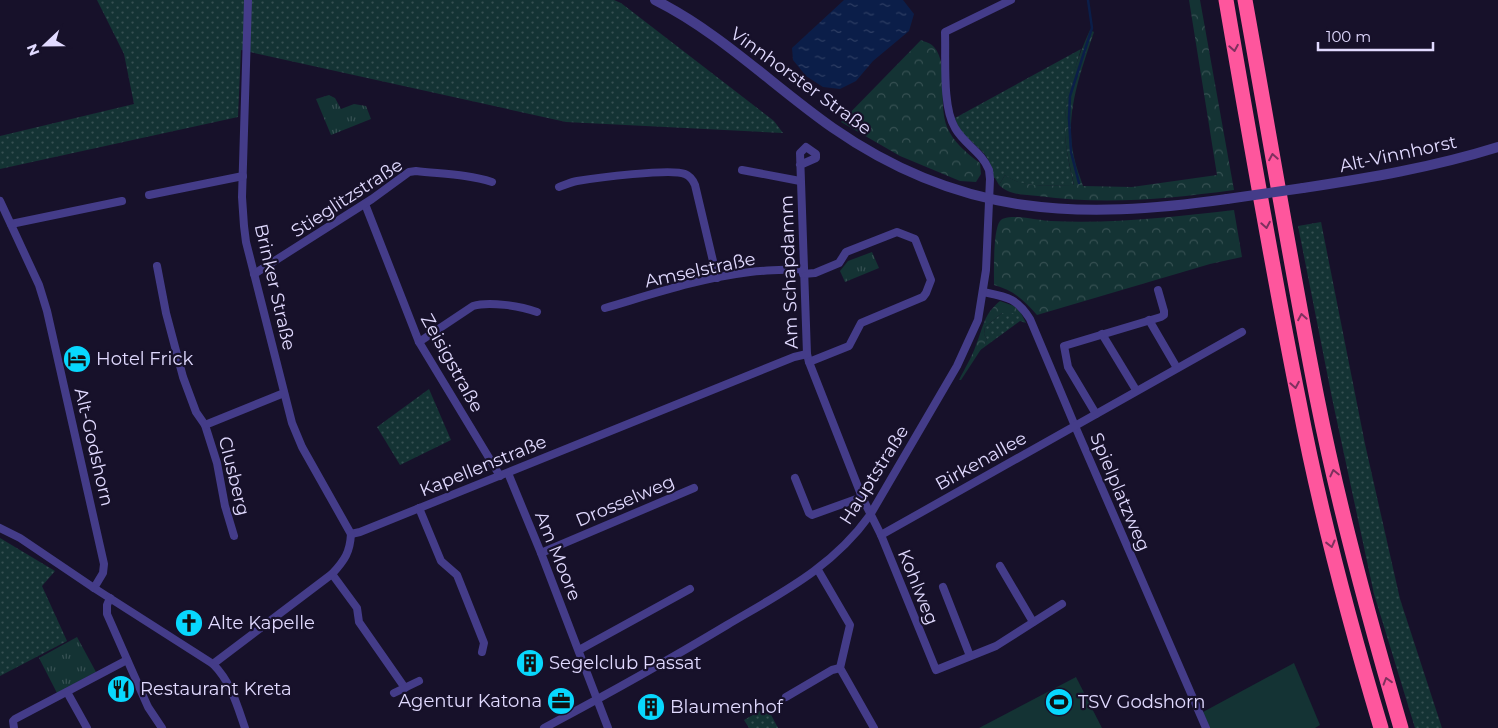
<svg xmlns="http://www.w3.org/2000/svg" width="1498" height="728" viewBox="0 0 1498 728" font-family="Montserrat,sans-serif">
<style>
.grass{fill:url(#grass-dots)}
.forest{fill:url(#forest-crowns)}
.park{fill:url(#park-tufts)}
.pitch{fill:#143334}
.water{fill:url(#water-ripples)}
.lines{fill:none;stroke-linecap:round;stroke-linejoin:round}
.stream{stroke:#0b1e49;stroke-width:2.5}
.minor{stroke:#443c89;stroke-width:8}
.tertiary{stroke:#443c89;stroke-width:10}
.motorway{stroke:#fe569d;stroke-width:15}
.tertiary-bridge{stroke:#443c89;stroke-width:10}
.oneway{stroke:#7f305e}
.labels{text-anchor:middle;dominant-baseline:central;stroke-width:4.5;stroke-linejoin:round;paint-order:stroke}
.street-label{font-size:18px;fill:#e1daff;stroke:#17112a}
.poi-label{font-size:18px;fill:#e1daff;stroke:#17112a;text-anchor:start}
</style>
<defs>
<pattern id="grass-dots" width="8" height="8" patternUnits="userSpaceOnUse" patternTransform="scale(1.25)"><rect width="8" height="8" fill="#143334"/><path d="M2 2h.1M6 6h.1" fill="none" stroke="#365052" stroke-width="1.8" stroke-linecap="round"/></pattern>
<pattern id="forest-crowns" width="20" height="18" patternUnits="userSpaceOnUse" patternTransform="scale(1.25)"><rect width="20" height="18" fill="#143334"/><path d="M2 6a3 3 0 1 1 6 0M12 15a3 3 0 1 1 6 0" fill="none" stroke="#365052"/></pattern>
<pattern id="park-tufts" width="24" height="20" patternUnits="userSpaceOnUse" patternTransform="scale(1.25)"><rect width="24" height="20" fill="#143334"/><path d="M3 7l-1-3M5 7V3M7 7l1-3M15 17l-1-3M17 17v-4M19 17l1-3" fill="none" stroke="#365052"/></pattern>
<pattern id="water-ripples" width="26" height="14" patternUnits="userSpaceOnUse" patternTransform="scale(1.25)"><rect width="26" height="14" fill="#0b1e49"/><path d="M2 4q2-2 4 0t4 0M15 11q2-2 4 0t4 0" fill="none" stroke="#2e3e64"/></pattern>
</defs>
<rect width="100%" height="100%" fill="#17112a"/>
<g class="grass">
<polygon points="97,0 614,0 621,3 774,121 783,133 566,122 241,50 238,117 0,169 0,136 134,104 124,54"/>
<path d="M 1081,49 C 1074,73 1065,98 1065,124 C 1064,145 1070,166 1074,186 C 1052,185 1022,189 1005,175 L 999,185 L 995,178 L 993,178 C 992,153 977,149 962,132 C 959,129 957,123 955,118 Z"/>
<polygon points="1321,222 1365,444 1400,599 1442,728 1415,728 1374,594 1332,398 1298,226"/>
<polygon points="1002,313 1021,313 1026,323 1020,321 979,351 987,340 984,334 985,327"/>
<polygon points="429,389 451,440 400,465 377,427"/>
<polygon points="0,538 55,571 42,586 67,641 0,676"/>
<polygon points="767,707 778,728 749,728 744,720"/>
</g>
<g class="forest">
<path d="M 1189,0 L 1200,0 L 1234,190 C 1167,199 1106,205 1038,196 C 1025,195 1009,195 999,185 L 1005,175 C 1021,188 1054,186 1074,185 C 1070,165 1064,145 1065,124 C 1065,92 1077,59 1090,30 L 1094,32 C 1081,71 1064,115 1074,157 C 1076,167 1080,177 1083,186 L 1132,187 L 1217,175 Z"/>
<path d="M 921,40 C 925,42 931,43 934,47 C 951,66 935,108 950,133 C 957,145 969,155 980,163 L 981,174 L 976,182 L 960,181 L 900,156 L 841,122 Z"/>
<path d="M 1234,210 L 1242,257 L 1210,264 L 1037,315 C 1024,300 1013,290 994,285 C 994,271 993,230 1000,221 C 1007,212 1040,221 1051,221 C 1113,224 1173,217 1234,210 Z"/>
<path d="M 1000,301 L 1014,306 L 1021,313 L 1002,313 L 985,327 L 984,334 L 987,340 L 961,380 L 959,380 C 965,368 972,357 976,345 C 984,326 983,315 1000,301 Z"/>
</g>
<g class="park">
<polygon points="329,95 335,98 341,109 354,104 366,106 371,119 331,135 316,99"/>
<polygon points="872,252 879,268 845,282 840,271 848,261"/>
<polygon points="77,637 96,672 57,693 39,658"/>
</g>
<g class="pitch">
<polygon points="1294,663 1320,725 1315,728 1210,728 1203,712"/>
<polygon points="1076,677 1102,728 979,728"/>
</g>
<polygon class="water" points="844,0 903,0 914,14 909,31 873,61 856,81 840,89 823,87 806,76 793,60 792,48"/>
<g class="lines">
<polyline class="stream" points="1079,183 1071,152 1069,118 1070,96 1092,28 1088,0"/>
<g class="minor">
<polyline points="248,0 242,197 244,226 246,242 292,423 302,447 351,534"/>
<polyline points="800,165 816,158 816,154 806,147 800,153 807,354 809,362 862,497 881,535 936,670 996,646 1062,604"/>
<polyline points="742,170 800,181"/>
<path d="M 559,187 C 565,185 571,182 577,181 C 595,178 671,168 685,174 C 690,176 693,180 695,185 L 717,278"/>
<polyline points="149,195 243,176"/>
<polyline points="0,201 39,285 47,311 104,564 103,573 94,588"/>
<polyline points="365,204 419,342 500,476"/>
<polyline points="11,224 122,201"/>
<polyline points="157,266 166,313 183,377 196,412 205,425 217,463 225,506 234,536"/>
<path d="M 254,274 L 372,199 L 409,172 L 416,171 C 441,174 468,174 492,182"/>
<polyline points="803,274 815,273 839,263 846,252 897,232 915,239 931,280 926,293 923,297 861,323 849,346 809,362"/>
<path d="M 983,292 C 1007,297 1017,298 1030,319 L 1075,426 L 1206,728"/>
<path d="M 605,308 C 653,294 700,278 750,272 C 767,270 785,270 803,269"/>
<polyline points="1149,320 1177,368"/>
<polyline points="1102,334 1136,390"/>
<path d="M 419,342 L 473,306 C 489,301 520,306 537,312"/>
<polyline points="1096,414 1068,367 1064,346 1161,317 1164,315 1164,311 1158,290"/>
<polyline points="205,425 284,393"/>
<polyline points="508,473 541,553 608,728"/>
<polyline points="795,478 809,513 812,515 862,497"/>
<polyline points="419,508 441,561 457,575 484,643 482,652"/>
<path d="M 0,528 L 20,538 L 94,588 L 213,664 C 231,682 237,705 245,728"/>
<polyline points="351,534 360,532 794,357 807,354"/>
<polyline points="881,535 1242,332"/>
<polyline points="541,553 694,488"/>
<polyline points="1000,566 1033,622"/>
<polyline points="818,570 850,625 840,668 874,728"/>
<polyline points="332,574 357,608 359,622 405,688"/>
<polyline points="943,587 970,656"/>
<polyline points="110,598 107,605 107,614 148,707 162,728"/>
<polyline points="579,650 690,589"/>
<path d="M 213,664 L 332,574 C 345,560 350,552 351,534"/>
<polyline points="67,692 87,728"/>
<polyline points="394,693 419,681"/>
<polyline points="786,697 832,670 840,668"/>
<polyline points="14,728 13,721 15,719 127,660"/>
<path d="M 544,728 C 606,695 667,661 727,625 C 781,593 832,568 870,515 L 957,366 L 978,320 L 986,270 L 990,179 L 989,170 C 982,152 964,144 955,128 C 942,107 946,58 945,32 L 1011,0"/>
</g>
<g class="tertiary">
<path d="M 655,0 C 721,33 773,86 833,128 C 961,217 1079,220 1227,199"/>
<path d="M 1303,188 C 1369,178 1434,167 1498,147"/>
</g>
<g class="motorway">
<path d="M 1226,0 C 1249,134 1272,268 1299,402 C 1320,512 1349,621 1381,728"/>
<path d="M 1245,0 C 1269,133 1291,266 1317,398 C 1339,509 1369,619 1401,728"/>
</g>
<polyline class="tertiary-bridge" points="1227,199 1303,188"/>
</g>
<defs><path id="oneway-chevron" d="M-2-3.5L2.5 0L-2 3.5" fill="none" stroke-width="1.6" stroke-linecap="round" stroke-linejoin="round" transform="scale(1.25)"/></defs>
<g class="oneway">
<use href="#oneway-chevron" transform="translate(1234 48) rotate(80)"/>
<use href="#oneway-chevron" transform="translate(1273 157) rotate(-100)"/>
<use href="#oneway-chevron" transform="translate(1266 225) rotate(80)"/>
<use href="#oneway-chevron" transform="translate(1302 317) rotate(-100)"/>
<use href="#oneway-chevron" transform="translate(1295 385) rotate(80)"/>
<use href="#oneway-chevron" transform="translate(1334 473) rotate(-103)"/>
<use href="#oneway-chevron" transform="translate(1331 544) rotate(76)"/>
<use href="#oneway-chevron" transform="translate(1387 681) rotate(-107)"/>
</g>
<defs>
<symbol id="hotel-disc" viewBox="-11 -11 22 22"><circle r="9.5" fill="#08d7fd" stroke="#17112a"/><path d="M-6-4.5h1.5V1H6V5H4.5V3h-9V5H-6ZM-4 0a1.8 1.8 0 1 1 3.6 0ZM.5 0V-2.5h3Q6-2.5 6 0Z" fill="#111"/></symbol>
<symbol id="church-disc" viewBox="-11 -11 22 22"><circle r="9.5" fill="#08d7fd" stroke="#17112a"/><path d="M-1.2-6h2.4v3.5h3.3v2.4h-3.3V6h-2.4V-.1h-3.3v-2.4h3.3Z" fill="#111"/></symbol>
<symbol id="building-disc" viewBox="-11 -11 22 22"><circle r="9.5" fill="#08d7fd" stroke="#17112a"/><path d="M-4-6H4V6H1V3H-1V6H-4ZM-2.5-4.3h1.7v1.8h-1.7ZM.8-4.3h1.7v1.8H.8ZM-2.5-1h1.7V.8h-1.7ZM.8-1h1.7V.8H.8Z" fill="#111"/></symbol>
<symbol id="restaurant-disc" viewBox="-11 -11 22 22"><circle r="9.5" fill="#08d7fd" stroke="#17112a"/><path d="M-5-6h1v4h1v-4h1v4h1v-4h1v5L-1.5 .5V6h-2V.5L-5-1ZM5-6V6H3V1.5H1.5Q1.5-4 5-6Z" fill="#111"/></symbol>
<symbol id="office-disc" viewBox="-11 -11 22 22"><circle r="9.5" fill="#08d7fd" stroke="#17112a"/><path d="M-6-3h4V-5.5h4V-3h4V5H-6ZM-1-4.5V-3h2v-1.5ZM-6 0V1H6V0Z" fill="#111"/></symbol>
<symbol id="stadium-disc" viewBox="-11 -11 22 22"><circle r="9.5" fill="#08d7fd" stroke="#17112a"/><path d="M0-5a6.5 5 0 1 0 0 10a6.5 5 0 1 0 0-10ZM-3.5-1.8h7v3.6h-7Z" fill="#111"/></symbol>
</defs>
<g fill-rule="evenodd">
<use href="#hotel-disc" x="61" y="343" width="32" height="32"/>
<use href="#church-disc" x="173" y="607" width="32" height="32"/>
<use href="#building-disc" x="514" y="647" width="32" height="32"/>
<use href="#restaurant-disc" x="105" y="673" width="32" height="32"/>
<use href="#office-disc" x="545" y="685" width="32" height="32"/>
<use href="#stadium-disc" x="1043" y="686" width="32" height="32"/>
<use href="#building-disc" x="635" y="691" width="32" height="32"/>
</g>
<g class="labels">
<g class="street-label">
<text transform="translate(801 81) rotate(36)">Vinnhorster Straße</text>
<text transform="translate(1398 154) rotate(-12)">Alt-Vinnhorst</text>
<text transform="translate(347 198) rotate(-33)">Stieglitzstraße</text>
<text transform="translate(700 270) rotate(-12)">Amselstraße</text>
<text transform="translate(789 272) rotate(-92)">Am Schapdamm</text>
<text transform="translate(275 287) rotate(77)">Brinker Straße</text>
<text transform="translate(452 363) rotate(61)">Zeisigstraße</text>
<text transform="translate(94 447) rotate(77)">Alt-Godshorn</text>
<text transform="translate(981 461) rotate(-29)">Birkenallee</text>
<text transform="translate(483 466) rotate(-22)">Kapellenstraße</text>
<text transform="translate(874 475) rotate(-58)">Hauptstraße</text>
<text transform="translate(234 476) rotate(76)">Clusberg</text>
<text transform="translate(1120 492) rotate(67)">Spielplatzweg</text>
<text transform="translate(625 501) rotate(-23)">Drosselweg</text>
<text transform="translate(558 556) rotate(68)">Am Moore</text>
<text transform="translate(918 587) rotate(68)">Kohlweg</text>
</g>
<g class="poi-label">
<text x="96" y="359">Hotel Frick</text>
<text x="208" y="623">Alte Kapelle</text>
<text x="549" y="663">Segelclub Passat</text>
<text x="140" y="689">Restaurant Kreta</text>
<text x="542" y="701" text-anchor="end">Agentur Katona</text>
<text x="1078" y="702">TSV Godshorn</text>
<text x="670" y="707">Blaumenhof</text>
</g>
</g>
<g transform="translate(45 45) rotate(248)" stroke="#17112a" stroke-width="4" paint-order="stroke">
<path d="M0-4L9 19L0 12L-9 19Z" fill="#e1daff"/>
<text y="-8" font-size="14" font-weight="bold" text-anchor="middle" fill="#e1daff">N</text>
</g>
<path d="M1318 42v8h115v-8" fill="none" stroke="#e1daff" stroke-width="2.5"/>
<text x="1326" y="42" font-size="15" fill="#e1daff" stroke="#17112a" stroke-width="4" paint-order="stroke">100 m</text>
</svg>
